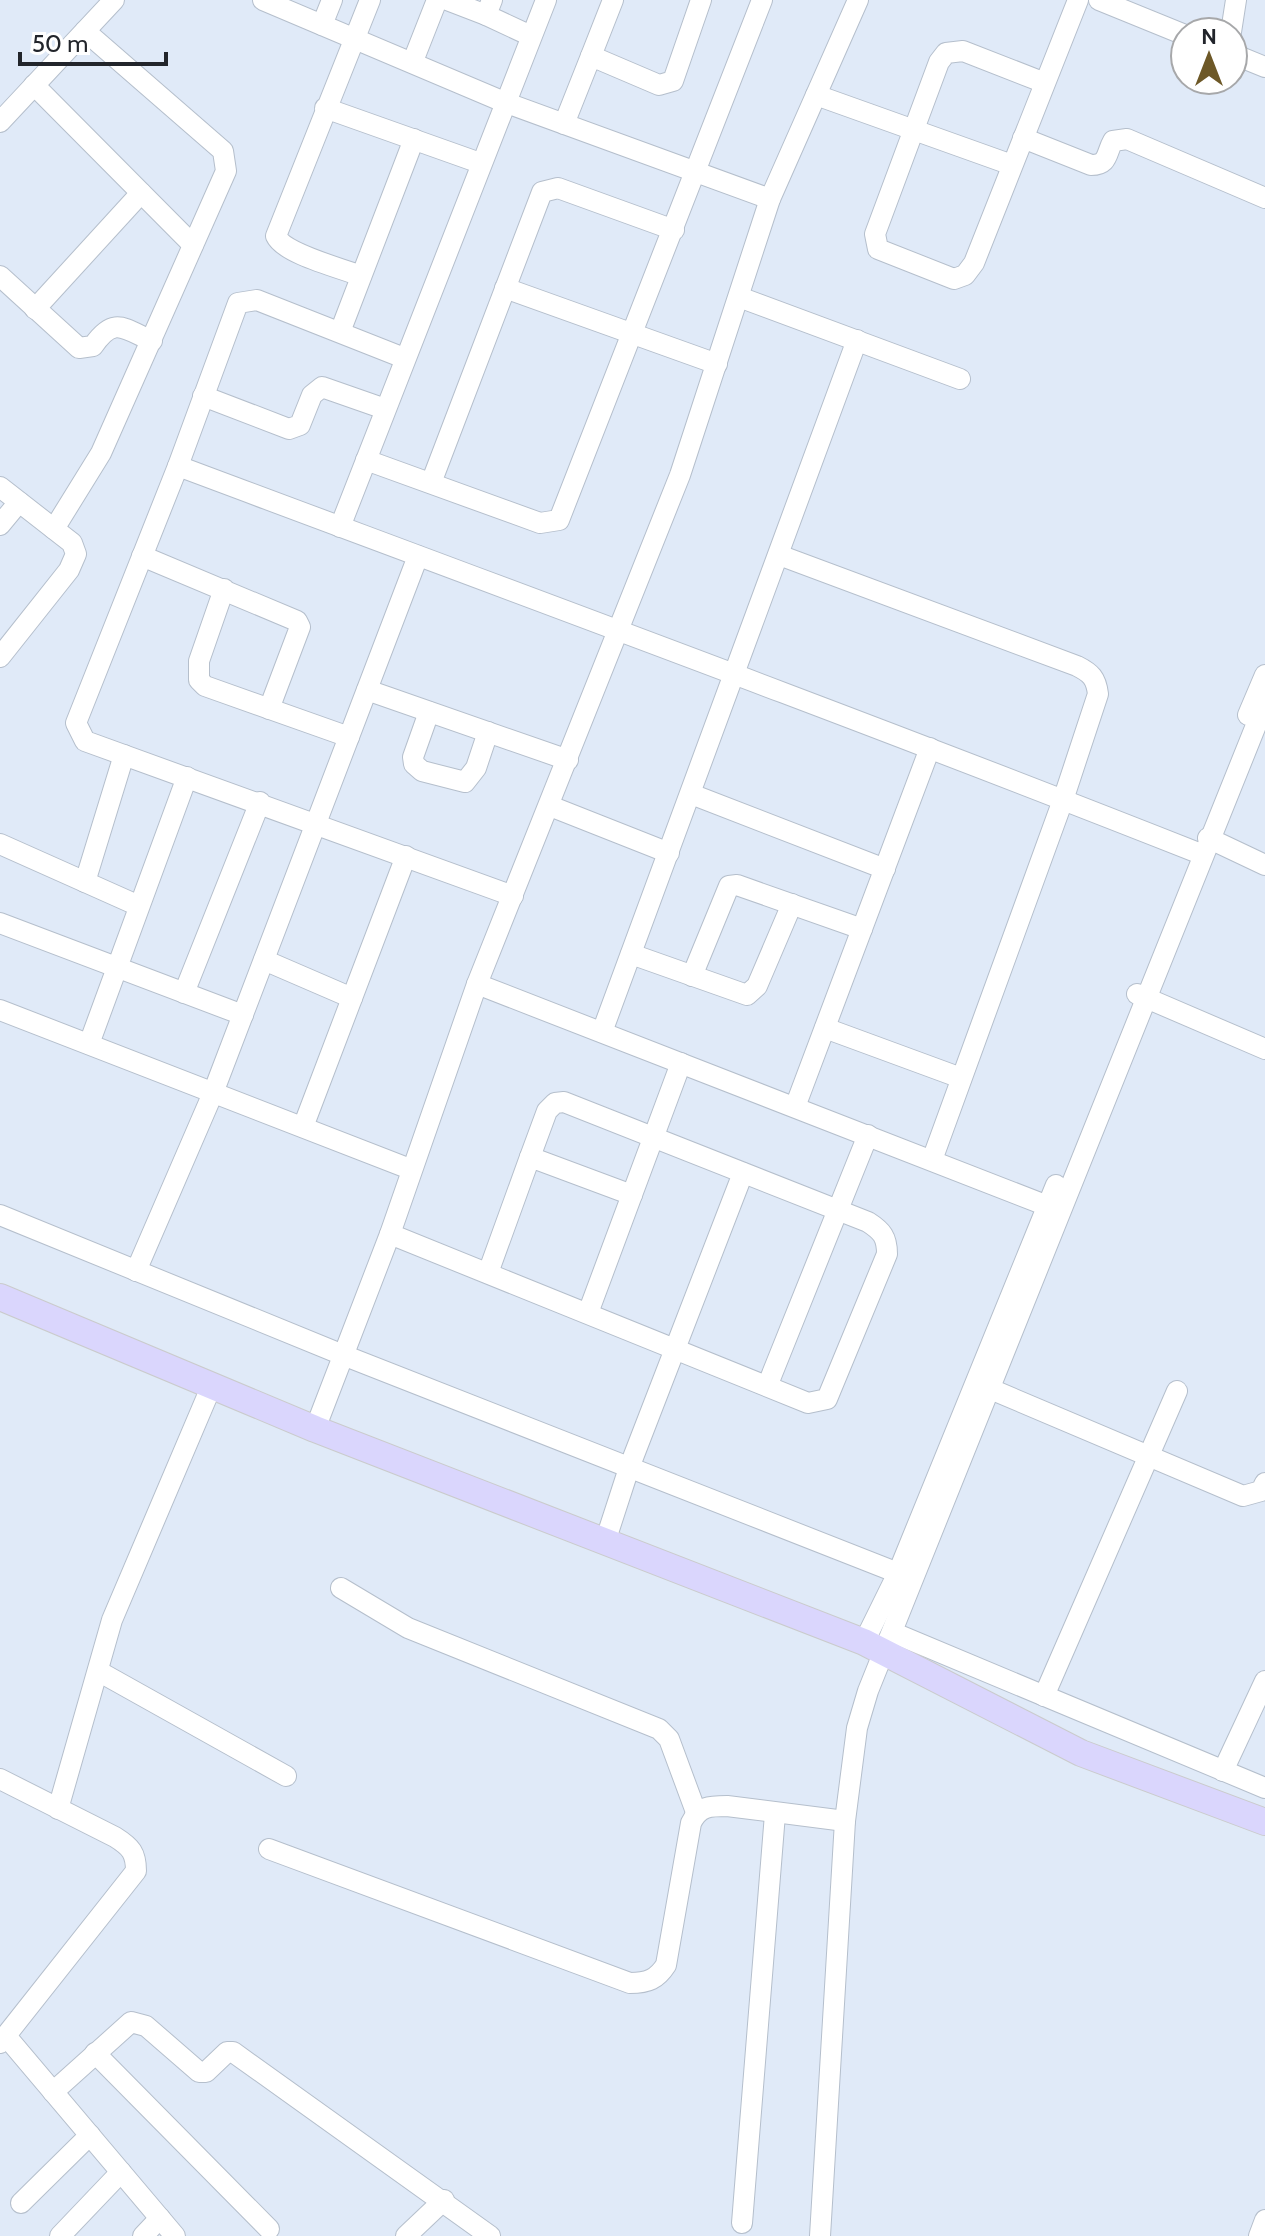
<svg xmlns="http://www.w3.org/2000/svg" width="1265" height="2236" viewBox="0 0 1265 2236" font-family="Cabin,sans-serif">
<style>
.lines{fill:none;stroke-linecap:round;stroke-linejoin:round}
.minor-casing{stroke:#b5bfcc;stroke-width:22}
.major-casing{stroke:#cacbcc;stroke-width:28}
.minor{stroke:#fff;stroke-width:20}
.major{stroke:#dad6fd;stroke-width:26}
</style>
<rect width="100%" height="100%" fill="#e0eaf8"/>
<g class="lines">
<defs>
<g id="minor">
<polyline points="263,0 504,102 770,199"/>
<polyline points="447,0 486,15"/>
<polyline points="492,0 486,15 531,36"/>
<polyline points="1099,0 1185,35"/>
<polyline points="322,25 332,0"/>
<polyline points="1231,32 1236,0"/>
<polyline points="1233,54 1265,67"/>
<polyline points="591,56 613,0"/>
<polyline points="413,61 437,0"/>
<polyline points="1045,83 963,51 946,53 939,62 875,234 878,249 954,279 965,275 974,263 1078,0"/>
<polyline points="34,85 193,245"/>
<polyline points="816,95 1012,165"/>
<polyline points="325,108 480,163"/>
<polyline points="0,122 114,0"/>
<polyline points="564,124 591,56 659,85 673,81 701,0"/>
<path d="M 1023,138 L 1091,165 C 1109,165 1106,153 1113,141 L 1127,139 L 1265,198"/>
<path d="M 0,276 L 79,348 L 93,346 C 114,316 123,328 152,341"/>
<path d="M 361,276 C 341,268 284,254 276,236 L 370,0"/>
<polyline points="505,288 717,364"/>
<polyline points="739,297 960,379"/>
<polyline points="35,309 141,193"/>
<polyline points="340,332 414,139"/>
<polyline points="203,396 289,429 300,425 312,395 322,387 385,409"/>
<polyline points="366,460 540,523 559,520 762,0"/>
<polyline points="178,466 238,303 257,300 404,358"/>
<polyline points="431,483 542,192 558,188 674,230"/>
<polyline points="0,487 72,543 76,554 69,570 0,657"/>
<polyline points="0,525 19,502"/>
<polyline points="340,527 546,0"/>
<polyline points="54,529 101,453 226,171 223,151 85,31"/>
<path d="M 779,555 L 1077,666 C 1091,673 1096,678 1098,694 L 1063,800 L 932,1160"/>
<polyline points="142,556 297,621 300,627 269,709"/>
<polyline points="224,589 199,661 199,680 205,686 349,737"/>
<polyline points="367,690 568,760"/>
<polyline points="429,712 413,757 414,764 422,771 465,782 476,768 488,732"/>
<polyline points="1248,715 1265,675"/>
<polyline points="691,794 885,869"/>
<polyline points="550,806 669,853"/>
<polyline points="1208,838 1265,865"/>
<polyline points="0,844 139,906"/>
<polyline points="85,882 124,755"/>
<path d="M 513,896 L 85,741 L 76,723 L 178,466 C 520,594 862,720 1201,854"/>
<polyline points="0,923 243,1015"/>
<polyline points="631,954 747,995 757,986 792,904"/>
<polyline points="264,960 352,998"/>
<polyline points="692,976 729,886 737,885 862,929"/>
<polyline points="477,984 1058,1210"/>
<polyline points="184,993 260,802"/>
<polyline points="1137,994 1265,1049"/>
<polyline points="0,1010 410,1169"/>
<polyline points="825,1028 961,1078"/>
<polyline points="602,1032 857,340"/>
<polyline points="89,1044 187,777"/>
<polyline points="795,1107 930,748"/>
<polyline points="303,1127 406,856"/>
<polyline points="0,1215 343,1355 898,1573"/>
<path d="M 390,1234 L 808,1403 L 827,1399 L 887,1254 C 887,1237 882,1231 868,1222 L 564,1102 L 555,1103 L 547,1111 L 530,1157"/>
<polyline points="136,1271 213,1093 418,556"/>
<polyline points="488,1273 530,1157 632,1195"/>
<polyline points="588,1313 681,1063"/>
<polyline points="768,1384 868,1135"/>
<polyline points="981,1385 1243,1496 1261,1491 1265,1483"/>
<polyline points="315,1429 390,1234 477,984 680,475 770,199 858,0"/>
<polyline points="605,1542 629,1468 743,1173"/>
<polyline points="341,1588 408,1628 659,1729 669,1739 696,1812"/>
<polyline points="894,1633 1265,1788"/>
<polyline points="864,1642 898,1573 1056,1185"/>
<polyline points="98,1671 286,1776"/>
<polyline points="1044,1696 1177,1391"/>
<polyline points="1223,1771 1265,1681"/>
<path d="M 0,1779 L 115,1837 C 131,1847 136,1853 136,1871 L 0,2043"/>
<polyline points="58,1809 112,1620 212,1385"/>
<path d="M 269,1849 L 630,1983 C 648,1983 657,1979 666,1965 L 691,1823 C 699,1806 710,1806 727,1806 L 845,1821"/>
<polyline points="6,2036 175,2236"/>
<polyline points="95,2053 269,2229"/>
<polyline points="53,2092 131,2022 146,2026 199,2072 206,2072 227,2052 233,2052 490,2236"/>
<polyline points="21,2203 90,2135"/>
<polyline points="742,2223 775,1814"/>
<polyline points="60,2236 121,2172"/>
<polyline points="143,2236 160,2218"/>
<polyline points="406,2236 444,2200"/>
<polyline points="820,2236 845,1821 857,1728 868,1691 1265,703"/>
<polyline points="1259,2236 1265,2220"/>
</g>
<polyline id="major" points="0,1297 315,1429 864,1642 1081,1753 1265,1822"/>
</defs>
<use href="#minor" class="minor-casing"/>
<use href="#major" class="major-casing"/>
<use href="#minor" class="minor"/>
<use href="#major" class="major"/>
</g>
<g transform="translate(1209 56)"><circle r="38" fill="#ffffff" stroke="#a7a8aa" stroke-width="2"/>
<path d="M0-6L14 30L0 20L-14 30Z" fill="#6d5827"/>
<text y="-12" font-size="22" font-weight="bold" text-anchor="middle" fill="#22252b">N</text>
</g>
<path d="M20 52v12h146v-12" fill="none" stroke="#22252b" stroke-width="4"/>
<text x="32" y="52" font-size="24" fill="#22252b" stroke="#ffffff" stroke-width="6" paint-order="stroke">50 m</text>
</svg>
